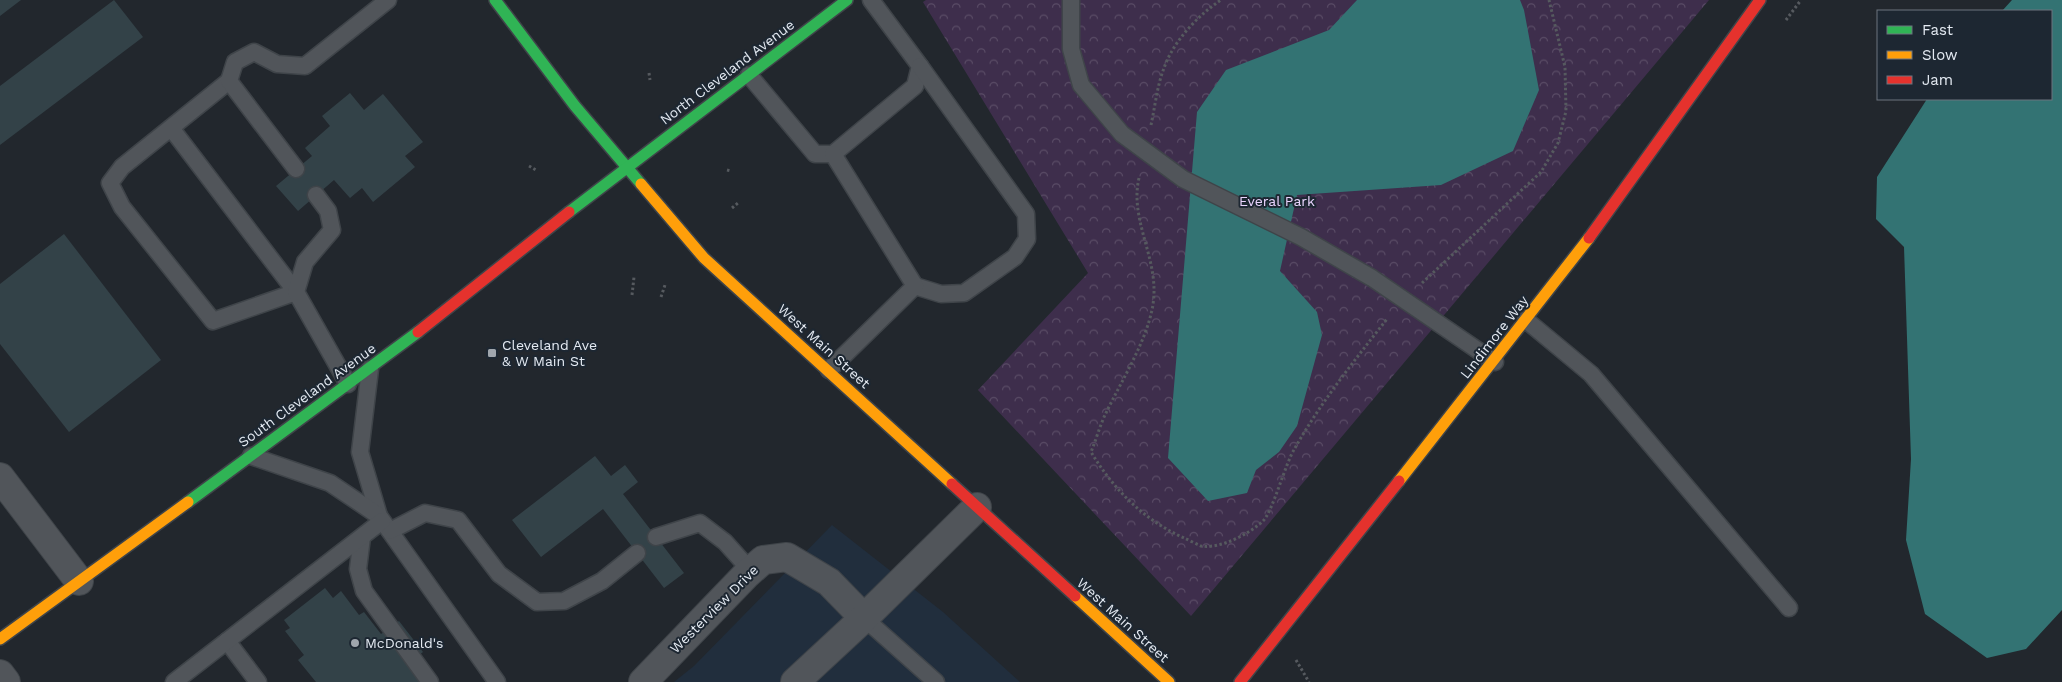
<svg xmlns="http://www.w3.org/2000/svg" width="2062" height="682" viewBox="0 0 2062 682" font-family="'Work Sans',sans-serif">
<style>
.built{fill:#212e3d}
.park{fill:url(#park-crowns)}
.water{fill:#337373}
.building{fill:#334248}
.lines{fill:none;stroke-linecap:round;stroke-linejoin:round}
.lane-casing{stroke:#3f4449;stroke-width:19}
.street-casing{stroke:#3f4449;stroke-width:30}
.fast-casing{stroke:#3f4449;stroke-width:14}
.slow-casing{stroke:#3f4449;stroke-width:14}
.jam-casing{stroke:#3f4449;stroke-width:14}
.path{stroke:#565a5f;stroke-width:3;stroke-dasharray:2.5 2.5;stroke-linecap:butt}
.lane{stroke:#51555a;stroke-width:16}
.street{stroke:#51555a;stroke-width:28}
.fast{stroke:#30b455;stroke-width:11}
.slow{stroke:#ff9f0a;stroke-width:11}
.jam{stroke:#e5322d;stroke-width:11}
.poi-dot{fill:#a0a6ad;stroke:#1d2732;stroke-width:2}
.labels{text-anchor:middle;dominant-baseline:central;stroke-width:4;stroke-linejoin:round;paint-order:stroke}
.street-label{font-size:14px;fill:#e4eaf2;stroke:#1d2732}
.park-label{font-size:14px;fill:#ead4fe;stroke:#1d2732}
.poi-label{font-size:14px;fill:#e4eaf2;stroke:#1d2732;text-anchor:start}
</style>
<defs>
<pattern id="park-crowns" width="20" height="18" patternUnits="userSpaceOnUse" patternTransform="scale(1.25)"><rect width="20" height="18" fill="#3e2e4c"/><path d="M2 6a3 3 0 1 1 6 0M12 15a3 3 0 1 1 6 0" fill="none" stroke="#5a4c66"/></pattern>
</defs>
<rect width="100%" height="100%" fill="#22272d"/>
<polygon class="built" points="832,525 943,612 1020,682 674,682 694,666"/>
<polygon class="park" points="926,0 1709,0 1191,616 978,390 1088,273 923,2"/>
<g class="water">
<polygon points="1357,0 1520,0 1524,10 1539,90 1513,151 1441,185 1297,195 1280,271 1317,312 1322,335 1297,426 1279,452 1256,470 1247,493 1208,501 1168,458 1197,112 1226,70 1329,30"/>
<polygon points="2012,0 2062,0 2062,610 2026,649 1987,658 1925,614 1906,540 1911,459 1904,247 1876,219 1877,177 1927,99 2051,99 2051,11 2002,11"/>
</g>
<g class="building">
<polygon points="0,0 21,0 0,16"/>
<polygon points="114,0 143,37 0,145 0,86"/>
<polygon points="350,93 364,110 383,94 423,142 405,156 415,167 373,202 362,188 350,198 334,180 298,211 276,186 312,156 305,148 330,126 322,116"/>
<polygon points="64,234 161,360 69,432 0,344 0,284"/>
<polygon points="595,456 611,476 625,465 638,482 623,494 684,573 664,588 603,509 541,557 512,520"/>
<polygon points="325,588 333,598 341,591 359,615 364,612 381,634 399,621 423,652 411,662 427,682 316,682 298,660 304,655 285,631 290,628 284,620"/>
</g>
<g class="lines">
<defs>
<g id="lane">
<polyline points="1071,0 1071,49 1081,85 1122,134 1183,179 1301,237 1372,278 1495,362"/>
<polyline points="749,75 815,154 833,154 915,86 920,66 871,0"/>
<polyline points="171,128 296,292 213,321 122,207 110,183 122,167 229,81"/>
<polyline points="296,169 229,81 235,62 254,52 277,64 305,66 388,0"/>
<polyline points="316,195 328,211 332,230 305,262 296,292 348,384"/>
<polyline points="915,286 941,294 964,293 1015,257 1027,239 1026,214 920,66"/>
<polyline points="1526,320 1591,374 1789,608"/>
<polyline points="370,369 360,452 379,516 497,682"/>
<polyline points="829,370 915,286 833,154"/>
<polyline points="251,456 330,483 379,516"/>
<polyline points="390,531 425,513 458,520 499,574 537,602 564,601 602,581 637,553"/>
<polyline points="362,537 358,569 364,591 430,682"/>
<polyline points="656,537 700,523 725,542 751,571"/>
<polyline points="864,618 936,682"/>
<polyline points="227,641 258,682"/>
<polyline points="174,682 382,521"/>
</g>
<g id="street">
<polyline points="0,477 79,581"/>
<polyline points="0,674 6,682"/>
<polyline points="643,682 746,575 763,560 787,557 829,582 864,618"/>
<polyline points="795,682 864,618 977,507"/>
</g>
<g id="fast">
<polyline points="495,0 575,106 641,184"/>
<polyline points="569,212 847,0"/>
<polyline points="188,502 418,332"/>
</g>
<g id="slow">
<polyline points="641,184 704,258 952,484"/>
<polyline points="1399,481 1589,238"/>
<polyline points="1075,596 1169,682"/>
<polyline points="0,639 188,502"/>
</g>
<g id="jam">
<polyline points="1589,238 1760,0"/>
<polyline points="418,332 569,212"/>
<polyline points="952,484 1075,596"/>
<polyline points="1240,682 1399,481"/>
</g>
</defs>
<use href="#lane" class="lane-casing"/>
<use href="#street" class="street-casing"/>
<use href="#fast" class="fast-casing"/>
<use href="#slow" class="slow-casing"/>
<use href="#jam" class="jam-casing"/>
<g class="path">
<polyline points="1786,20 1801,0"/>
<polyline points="649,73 650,80"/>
<path d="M 1151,125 C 1155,107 1157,86 1164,68 C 1173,42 1198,15 1221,0"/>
<polyline points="529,166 536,170"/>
<polyline points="727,170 731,171"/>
<path d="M 1139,178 C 1130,216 1154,252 1154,290 C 1155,329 1122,379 1106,413 C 1100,425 1096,440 1091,452 C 1114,490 1144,520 1184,538 C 1189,540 1196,544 1201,546 C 1221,549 1249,534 1263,521 C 1273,511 1285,464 1295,448 C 1321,402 1354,361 1387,319"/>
<polyline points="732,208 738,203"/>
<polyline points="1422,283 1541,172 1558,143 1566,111 1565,67 1549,0"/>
<polyline points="632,295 634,277"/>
<polyline points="661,297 665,285"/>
<polyline points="1296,660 1309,682"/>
</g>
<use href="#lane" class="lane"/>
<use href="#street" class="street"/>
<use href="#fast" class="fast"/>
<use href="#slow" class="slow"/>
<use href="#jam" class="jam"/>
</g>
<g class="poi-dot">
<rect x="487" y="348" width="10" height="10" rx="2.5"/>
<circle cx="355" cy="643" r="5"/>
</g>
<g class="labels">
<g class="street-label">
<text transform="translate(727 72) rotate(-37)">North Cleveland Avenue</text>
<text transform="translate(1494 337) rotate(-52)">Lindimore Way</text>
<text transform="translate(824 346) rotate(42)">West Main Street</text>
<text transform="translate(307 395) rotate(-36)">South Cleveland Avenue</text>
<text transform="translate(714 609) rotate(-45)">Westerview Drive</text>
<text transform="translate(1123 620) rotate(42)">West Main Street</text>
</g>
<g class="park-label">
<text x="1277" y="201">Everal Park</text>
</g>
<g class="poi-label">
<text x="502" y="345">Cleveland Ave<tspan x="502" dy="16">&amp; W Main St</tspan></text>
<text x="365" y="643">McDonald's</text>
</g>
</g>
<rect x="1877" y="10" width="175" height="90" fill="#1d2732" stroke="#6d757f"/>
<rect x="1887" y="26" width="25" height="8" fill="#30b455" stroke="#6d757f"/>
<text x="1922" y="35" font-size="15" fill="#e4eaf2">Fast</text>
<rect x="1887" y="51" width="25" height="8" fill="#ff9f0a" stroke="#6d757f"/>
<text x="1922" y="60" font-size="15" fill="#e4eaf2">Slow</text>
<rect x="1887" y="76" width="25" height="8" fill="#e5322d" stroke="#6d757f"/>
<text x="1922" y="85" font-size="15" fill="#e4eaf2">Jam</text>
</svg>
